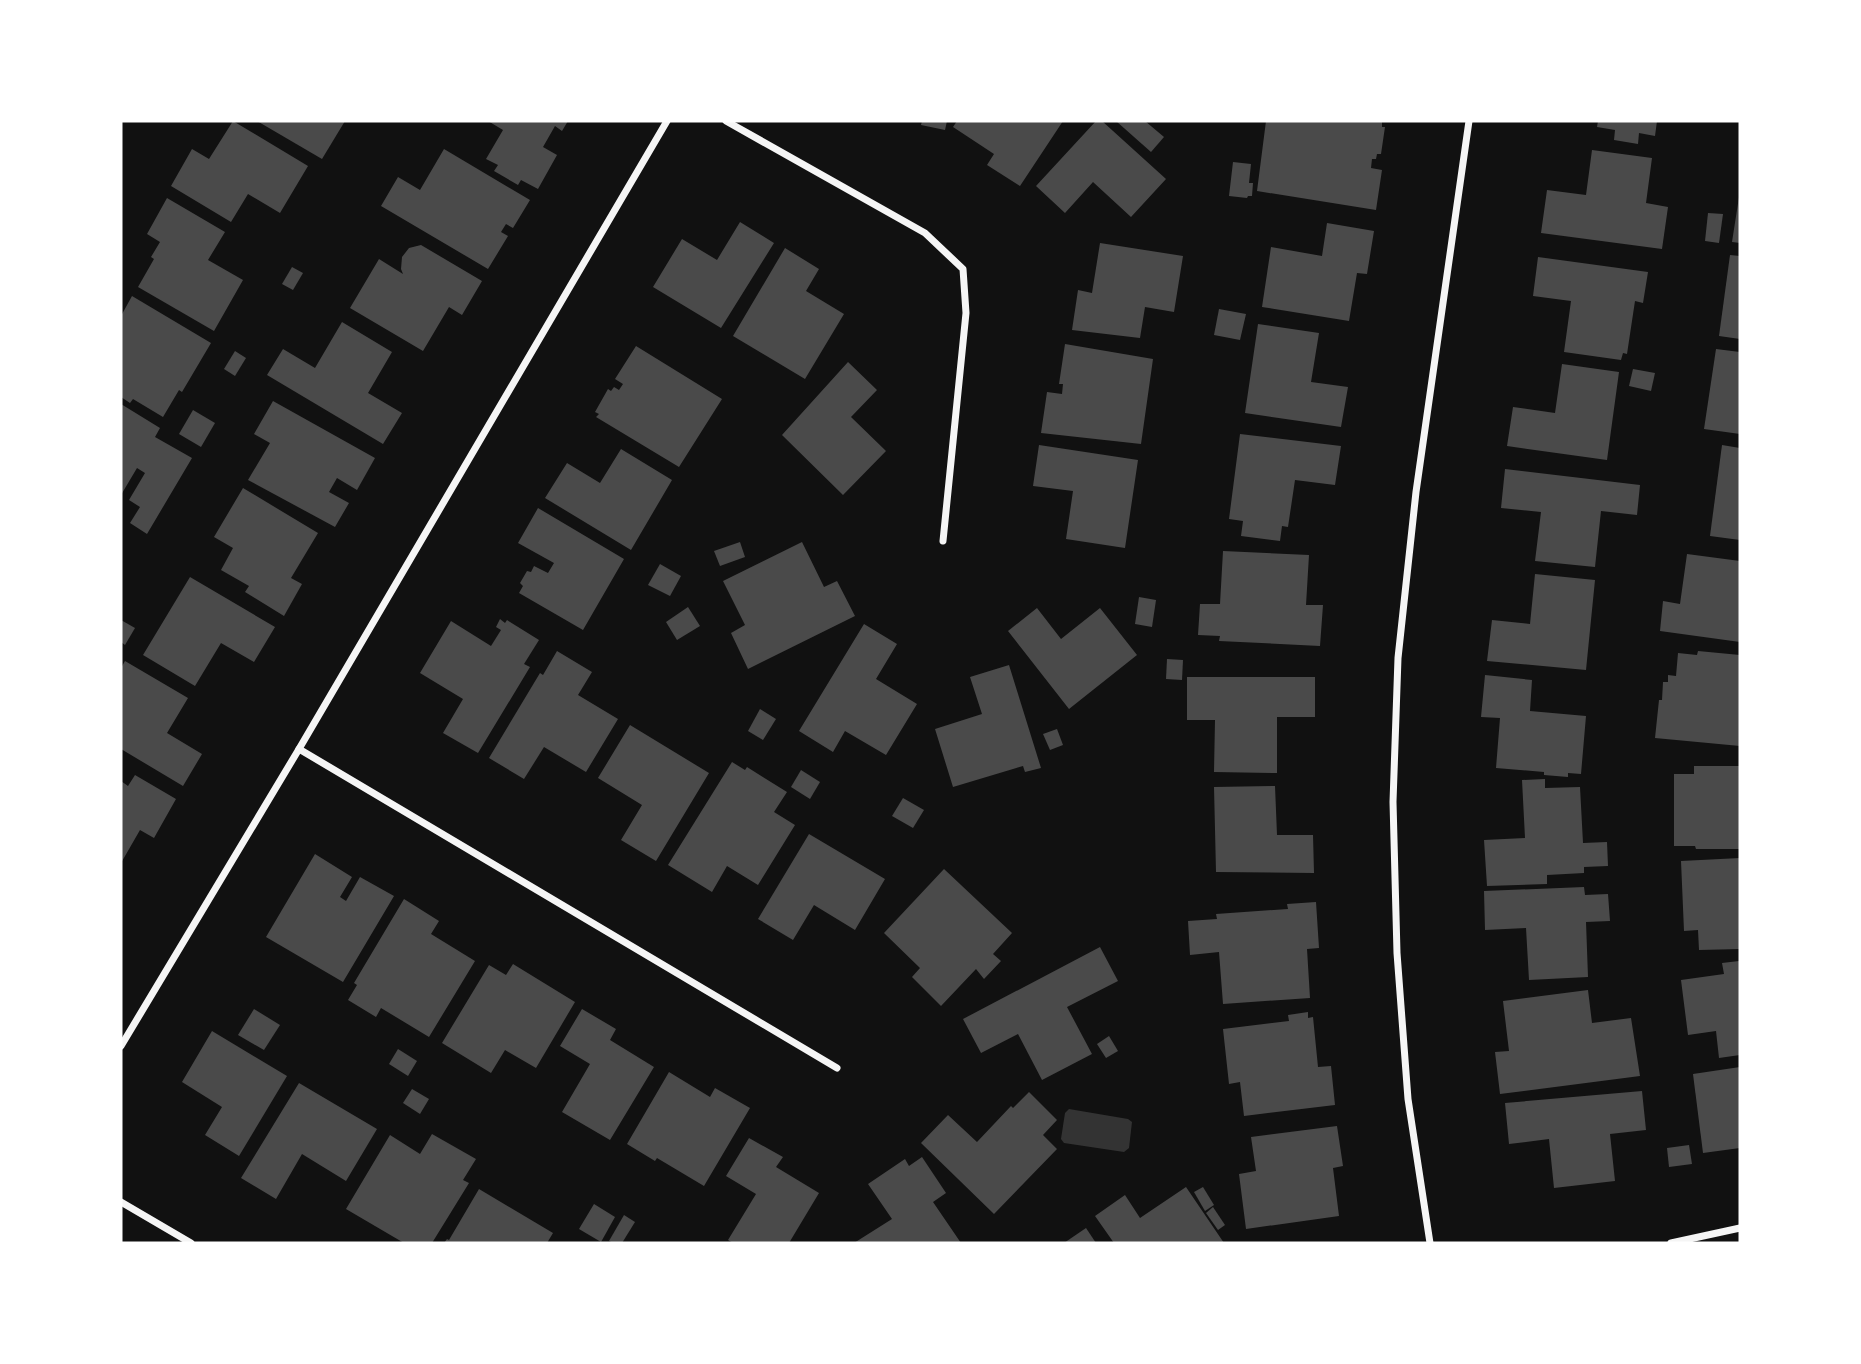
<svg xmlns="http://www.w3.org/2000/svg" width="1861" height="1364" viewBox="0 0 1861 1364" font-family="Figtree,sans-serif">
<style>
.water{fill:#333}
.building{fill:#4a4a4a}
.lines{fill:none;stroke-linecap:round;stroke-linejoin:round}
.minor{stroke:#f5f5f5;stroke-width:7}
</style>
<rect width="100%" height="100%" fill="#111"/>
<polygon class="water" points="1069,1109 1128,1119 1132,1122 1129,1148 1124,1152 1064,1143 1061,1139 1065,1113"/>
<g class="building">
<polygon points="233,121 308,166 280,213 248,194 231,222 171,186 192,149 209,159"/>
<polygon points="257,121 345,121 322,159"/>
<polygon points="488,121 568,121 562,131 555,126 543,147 557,155 538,189 521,180 518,185 494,171 498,165 486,159 503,130"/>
<polygon points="922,121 947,121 945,130 921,125"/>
<polygon points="957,121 1063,121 1020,186 987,165 994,154 953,127"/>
<polygon points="1096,121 1102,121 1166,179 1131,217 1093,182 1065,213 1036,186"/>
<polygon points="1116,121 1145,121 1164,137 1151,152"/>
<polygon points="1266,121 1382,121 1382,127 1385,127 1381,154 1377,154 1376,159 1372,159 1371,168 1382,170 1376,210 1257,191"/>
<polygon points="1598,121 1657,121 1655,136 1639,133 1638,144 1614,140 1615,130 1597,127"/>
<polygon points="444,149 530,200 513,228 506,224 501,232 508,236 488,269 381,206 398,177 420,190"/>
<polygon points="1592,150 1652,158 1646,203 1668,207 1662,249 1541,233 1547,190 1586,195"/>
<polygon points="1233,162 1251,164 1249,183 1253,183 1252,196 1248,196 1247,198 1229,196"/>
<polygon points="1739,197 1740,197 1740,243 1732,242"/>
<polygon points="167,198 225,232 208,260 243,280 214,331 138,287 154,259 151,257 160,242 147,234"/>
<polygon points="1708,213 1723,214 1719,243 1705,241"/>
<polygon points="740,222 774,243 721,328 653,287 682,239 717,260"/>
<polygon points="1327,223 1374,231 1367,274 1357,273 1349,321 1262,307 1271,247 1322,256"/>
<polygon points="1100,243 1183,256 1174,312 1145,307 1140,338 1072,330 1078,290 1092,293"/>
<polygon points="421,245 482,281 462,315 449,307 423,351 350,308 379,259 403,274 401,269 402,257 409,248"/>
<polygon points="785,248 819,269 806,291 844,314 805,379 733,336"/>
<polygon points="1730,255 1740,256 1740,339 1719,336"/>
<polygon points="1538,257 1648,272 1643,303 1635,301 1627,354 1623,353 1621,360 1564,352 1571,301 1533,296"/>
<polygon points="292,267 303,273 293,290 282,284"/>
<polygon points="132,296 211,343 182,392 179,390 163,417 133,399 130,403 121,397 121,316"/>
<polygon points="1219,309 1246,314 1240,340 1214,335"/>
<polygon points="342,322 392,352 368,393 402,413 383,444 267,375 283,349 315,368"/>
<polygon points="1258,324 1319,333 1311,382 1348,387 1341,427 1245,413"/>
<polygon points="1065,344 1153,359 1141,444 1041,433 1047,392 1062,394 1063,384 1059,384"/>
<polygon points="636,346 722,399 679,467 596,417 599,414 595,412 608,389 611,391 614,387 619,390 623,384 615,379"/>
<polygon points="1716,349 1740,352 1740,434 1704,429"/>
<polygon points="235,351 246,358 235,376 224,369"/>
<polygon points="848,362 877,390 851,417 886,451 843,495 782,435"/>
<polygon points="1562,364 1619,372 1607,460 1507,446 1513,407 1555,413"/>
<polygon points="1633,369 1655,373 1651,391 1629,386"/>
<polygon points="273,401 375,458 357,490 337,478 329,492 349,503 335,527 248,480 270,443 254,434"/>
<polygon points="121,404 160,428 155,437 192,458 147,534 130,523 140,507 129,500 145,473 137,468 121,495"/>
<polygon points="193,410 215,423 201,447 179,434"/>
<polygon points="1240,434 1341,446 1335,485 1295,480 1288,527 1282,526 1280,541 1241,536 1243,521 1229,519"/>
<polygon points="1039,445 1138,460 1125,548 1066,539 1073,491 1033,486"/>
<polygon points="1722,445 1740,448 1740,540 1710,536"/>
<polygon points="621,449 672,480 631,550 545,498 567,463 600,483"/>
<polygon points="1505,469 1640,485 1637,515 1601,511 1595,567 1535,561 1541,512 1501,508"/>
<polygon points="243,488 318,533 291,578 302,584 284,616 245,592 249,586 221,570 233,548 214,537"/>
<polygon points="538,508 624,559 583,630 519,593 523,586 520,583 527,571 531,572 534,566 548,573 554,563 518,543"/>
<polygon points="740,542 745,557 720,566 714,551"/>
<polygon points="802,542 824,587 837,581 855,616 748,669 731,633 745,625 723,581"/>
<polygon points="1223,551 1309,555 1306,605 1323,605 1320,646 1219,641 1220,636 1198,635 1200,604 1220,604"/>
<polygon points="1687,554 1740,561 1740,642 1660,631 1663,601 1680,604"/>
<polygon points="660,564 681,576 670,596 648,585"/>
<polygon points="1535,574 1595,580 1586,670 1487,661 1492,620 1530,624"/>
<polygon points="190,577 275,627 254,662 221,643 195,686 143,655"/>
<polygon points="1139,597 1156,600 1152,627 1135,624"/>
<polygon points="688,607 700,626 677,640 666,622"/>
<polygon points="1037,608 1061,639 1100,608 1137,655 1069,709 1008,631"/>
<polygon points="500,619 505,623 507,620 539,640 524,664 530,667 478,753 443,733 463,699 420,673 451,621 491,646 501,630 496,627"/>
<polygon points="121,620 135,628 125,645 121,642"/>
<polygon points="864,624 897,644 876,679 917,704 886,755 845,731 833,752 799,731"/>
<polygon points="557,651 592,672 578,695 618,719 586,772 544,747 524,779 489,758 540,673 543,675"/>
<polygon points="1698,651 1740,655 1740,746 1655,738 1659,700 1662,700 1663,682 1668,682 1668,675 1676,676 1678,653 1697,655"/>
<polygon points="1167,659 1183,660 1182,680 1166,679"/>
<polygon points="125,661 188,698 167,733 202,754 183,786 121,749 121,668"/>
<polygon points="1009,665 1041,768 1025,772 1023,766 953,787 935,729 982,714 970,677"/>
<polygon points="1485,675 1532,680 1530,711 1586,716 1581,774 1568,773 1568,777 1544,775 1544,772 1496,768 1500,718 1481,717"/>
<polygon points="1187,677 1315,677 1315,717 1277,717 1277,773 1214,772 1215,720 1187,720"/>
<polygon points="760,709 776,719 763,740 748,731"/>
<polygon points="630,725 709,773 656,861 621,840 642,805 598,778"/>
<polygon points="1057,729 1063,745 1050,750 1043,734"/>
<polygon points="732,762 745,770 747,767 787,792 774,812 795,825 758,885 727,866 712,892 668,865"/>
<polygon points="1694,766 1740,766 1740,849 1696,849 1695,846 1674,846 1674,774 1694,774"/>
<polygon points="801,770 820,782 810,799 791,787"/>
<polygon points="135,775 176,799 154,838 140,830 121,863 121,781 128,786"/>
<polygon points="1545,779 1545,788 1580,787 1583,843 1607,842 1608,866 1584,867 1584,873 1547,875 1547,884 1487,886 1484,840 1525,838 1522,780"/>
<polygon points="1275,786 1277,835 1313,835 1314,873 1216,872 1214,787"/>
<polygon points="903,798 924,810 913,828 892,816"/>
<polygon points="809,834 885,879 855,930 814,905 793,940 758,919"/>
<polygon points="315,854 352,877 340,897 346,901 360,877 394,896 343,982 266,937"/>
<polygon points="1740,858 1740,949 1699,950 1698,930 1684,931 1681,861"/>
<polygon points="944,869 1012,933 993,954 1001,961 984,979 976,969 941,1006 912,977 920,968 884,933"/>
<polygon points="1584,887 1585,895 1608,894 1610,921 1586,922 1588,977 1529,980 1526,928 1485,930 1484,891"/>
<polygon points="404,899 439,921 431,934 475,961 429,1037 381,1008 376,1017 348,1000 357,985 354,983"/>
<polygon points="1316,902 1319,948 1307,949 1310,998 1223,1004 1219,952 1190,955 1188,921 1217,919 1216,914 1288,909 1287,904"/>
<polygon points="1100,947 1118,981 1067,1007 1092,1054 1042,1080 1018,1034 981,1053 963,1019"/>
<polygon points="1739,961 1740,1055 1719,1058 1716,1031 1688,1035 1681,980 1724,974 1722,963"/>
<polygon points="513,964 575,1002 536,1068 505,1050 491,1073 442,1043 489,965 506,975"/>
<polygon points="1588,990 1592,1023 1631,1018 1640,1076 1500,1094 1495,1052 1509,1051 1503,1001"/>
<polygon points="254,1009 280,1025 264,1050 238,1035"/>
<polygon points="582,1009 616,1029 610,1040 654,1067 610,1140 562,1112 590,1064 560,1046"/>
<polygon points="1308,1012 1308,1018 1313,1017 1318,1067 1331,1066 1335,1105 1244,1116 1240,1082 1229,1084 1223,1029 1289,1021 1288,1015"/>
<polygon points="212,1031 287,1076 239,1156 205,1135 222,1107 182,1082"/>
<polygon points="1109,1036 1118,1051 1106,1058 1097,1044"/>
<polygon points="398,1049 417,1061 408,1076 389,1064"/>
<polygon points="1740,1067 1740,1148 1703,1153 1693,1074"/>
<polygon points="669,1072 710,1097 715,1088 750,1108 704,1186 657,1158 655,1161 627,1144"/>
<polygon points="299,1083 377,1129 346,1181 302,1154 276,1199 241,1178"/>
<polygon points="412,1089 429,1099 420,1114 403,1103"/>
<polygon points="1642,1091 1646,1130 1610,1134 1615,1181 1554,1188 1549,1139 1509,1144 1505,1103"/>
<polygon points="1029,1092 1057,1120 1043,1135 1057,1149 994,1214 921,1143 948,1115 977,1142 1011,1106 1013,1108"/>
<polygon points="1337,1126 1343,1166 1333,1168 1339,1216 1246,1229 1239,1174 1256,1171 1251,1137"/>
<polygon points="432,1134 476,1159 463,1180 469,1183 432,1243 404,1243 346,1209 390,1135 420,1154"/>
<polygon points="749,1138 783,1157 776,1167 819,1193 789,1243 733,1243 728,1240 756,1194 726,1176"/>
<polygon points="1689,1145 1692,1164 1669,1167 1667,1148"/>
<polygon points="922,1157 946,1193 933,1202 961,1243 854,1243 892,1219 868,1184 905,1159 909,1166"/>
<polygon points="1186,1187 1224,1243 1114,1243 1095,1216 1125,1195 1140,1218"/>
<polygon points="1203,1187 1214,1205 1205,1211 1194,1192"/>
<polygon points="479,1189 553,1233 547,1243 444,1243 447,1239 449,1240"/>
<polygon points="594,1204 615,1217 601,1242 579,1229"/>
<polygon points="1213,1207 1225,1225 1218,1230 1206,1213"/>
<polygon points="624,1215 635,1222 622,1243 613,1243 609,1241"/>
<polygon points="1086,1228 1096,1243 1064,1243"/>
</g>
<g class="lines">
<g class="minor">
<polyline points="726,121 925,233 963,269 966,313 943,541"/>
<polyline points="299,749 837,1068"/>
<polyline points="121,1046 299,749 667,121"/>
<polyline points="121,1202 191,1243"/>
<polyline points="1430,1243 1408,1099 1397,953 1393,802 1398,658 1416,492 1469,121"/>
<polyline points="1671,1243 1740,1228"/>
</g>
</g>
<rect width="1861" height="1364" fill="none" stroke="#ffffff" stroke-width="245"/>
</svg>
